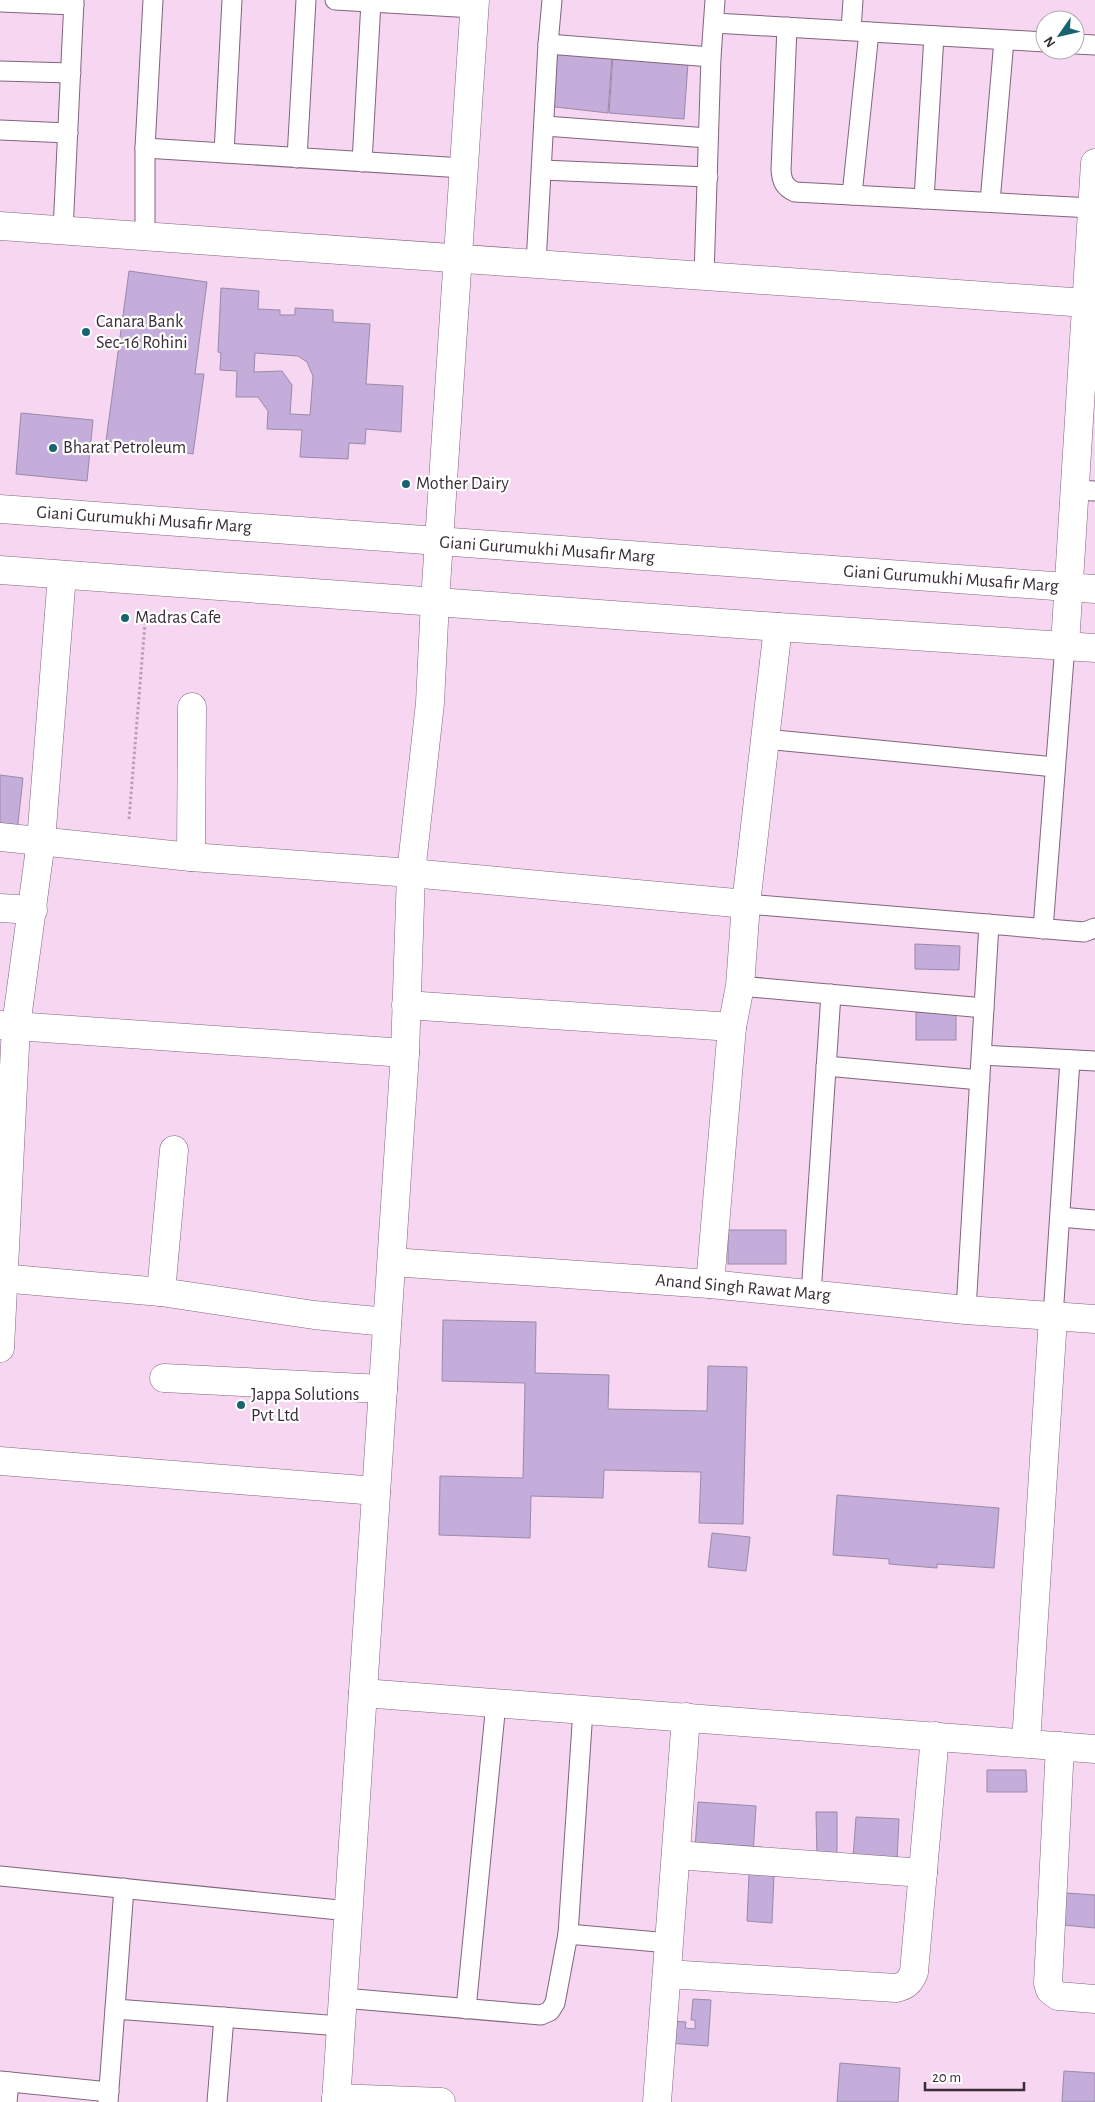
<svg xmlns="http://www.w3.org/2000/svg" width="1095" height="2102" viewBox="0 0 1095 2102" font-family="'Alegreya Sans',sans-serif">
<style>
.building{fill:#c4adda;stroke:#998aa9;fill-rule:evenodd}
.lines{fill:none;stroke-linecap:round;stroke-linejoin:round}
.lane-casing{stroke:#81657c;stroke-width:21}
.street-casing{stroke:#81657c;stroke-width:29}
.secondary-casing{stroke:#81657c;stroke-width:29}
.path{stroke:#b99fb4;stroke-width:3;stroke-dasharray:2.5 2.5;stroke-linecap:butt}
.lane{stroke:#fff;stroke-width:19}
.street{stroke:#fff;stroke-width:28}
.secondary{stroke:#fff;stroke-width:28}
.poi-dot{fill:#17646e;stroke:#fff;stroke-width:2}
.labels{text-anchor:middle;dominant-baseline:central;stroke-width:4.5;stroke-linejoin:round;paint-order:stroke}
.poi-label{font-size:18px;fill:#382c36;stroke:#fff;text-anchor:start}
.street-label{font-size:18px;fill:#382c36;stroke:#fff}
</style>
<rect width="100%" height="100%" fill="#f6d6f0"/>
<g class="building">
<polygon points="551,50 612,56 608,113 547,106"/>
<polygon points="613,56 688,63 684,119 609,113"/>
<polygon points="129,271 207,282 195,374 204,374 193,454 106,441"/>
<path d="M 221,288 L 259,291 L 258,309 L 280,310 L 280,315 L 295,315 L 295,308 L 333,310 L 333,322 L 370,324 L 366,384 L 403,386 L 401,432 L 366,429 L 365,444 L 349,443 L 348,459 L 300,457 L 302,430 L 267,429 L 268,411 L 258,397 L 236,397 L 237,371 L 220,370 L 221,353 L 218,352 ZM 255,353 L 298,356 L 307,362 L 313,376 L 310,415 L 290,414 L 292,385 L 282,371 L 254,372 Z"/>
<polygon points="21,413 93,420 87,481 16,474"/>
<polygon points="0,775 23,778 17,832 0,830"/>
<polygon points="915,944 960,946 959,970 915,969"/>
<rect x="916" y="1012" width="40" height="28"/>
<rect x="728" y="1230" width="58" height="34"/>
<polygon points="443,1320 536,1322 535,1373 609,1375 608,1409 707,1411 708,1366 747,1367 743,1524 699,1523 701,1472 604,1470 603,1498 531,1496 530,1538 439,1535 440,1476 523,1478 525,1383 442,1381"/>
<polygon points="837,1495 999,1508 994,1568 937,1564 937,1568 889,1564 889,1559 833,1555"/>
<polygon points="712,1533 750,1537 746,1571 708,1567"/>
<polygon points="987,1770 1026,1770 1027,1792 987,1792"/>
<polygon points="698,1802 756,1806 753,1854 695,1850"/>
<polygon points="816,1812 837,1812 837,1858 817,1858"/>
<polygon points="856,1817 899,1819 897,1861 853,1858"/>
<polygon points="749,1874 774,1875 772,1923 747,1921"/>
<polygon points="1066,1893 1095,1895 1095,1928 1064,1925"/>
<polygon points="693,1999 711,2000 708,2046 668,2043 670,2021 686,2022 685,2028 695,2029 695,2020 691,2020"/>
<polygon points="840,2063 900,2068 898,2102 837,2102"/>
<polygon points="1064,2071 1095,2073 1095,2102 1062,2102"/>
</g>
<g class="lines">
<defs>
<g id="lane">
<polyline points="335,0 474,8"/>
<polyline points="0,2 74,5"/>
<polyline points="714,23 1045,42"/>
<path d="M 787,27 L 781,170 C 782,181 784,187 795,192 L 1092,208"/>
<polyline points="851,30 853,0"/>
<polyline points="548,44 711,57"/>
<polyline points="1075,44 1095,45"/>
<polyline points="0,71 71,73"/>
<polyline points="545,126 708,138"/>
<polyline points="0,130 68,133"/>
<polyline points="145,148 463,168"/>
<polyline points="224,153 232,0"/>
<polyline points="297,158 306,0"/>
<polyline points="362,162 371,2"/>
<polyline points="542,170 708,177"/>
<polyline points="852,195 869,32"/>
<polyline points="924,199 934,36"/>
<polyline points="990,202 1004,40"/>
<polyline points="63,231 74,0"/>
<polyline points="145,236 145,148 153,0"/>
<polyline points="536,264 548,44 552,0"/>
<polyline points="704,276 711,57 715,0"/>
<polyline points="1075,490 1095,491"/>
<polyline points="765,739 1055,767"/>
<polyline points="746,904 1084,932 1095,928"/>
<polyline points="1043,929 1065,645"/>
<polyline points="740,986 984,1008"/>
<polyline points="982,1055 1095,1061"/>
<polyline points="826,1066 980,1080"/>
<polyline points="1060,1217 1095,1220"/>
<polyline points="811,1294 831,994"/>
<polyline points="966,1310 989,924"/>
<polyline points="1053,1317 1070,1060"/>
<polyline points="0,1876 349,1911"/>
<polyline points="568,1934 583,1710"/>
<polyline points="343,1998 541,2015 550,2011 555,2003 568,1934 669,1943"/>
<polyline points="115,2009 341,2026"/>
<polyline points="466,2009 496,1703"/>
<polyline points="0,2081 109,2092"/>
<polyline points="7,2102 9,2082"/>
<polyline points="108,2102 124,1888"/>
<polyline points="217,2102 224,2017"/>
</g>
<g id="street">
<polyline points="0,226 1086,303"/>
<polyline points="0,837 191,857 411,873 746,904"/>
<polyline points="191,857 192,707"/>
<polyline points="0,908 33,910"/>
<polyline points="406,1005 732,1027"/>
<polyline points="0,1025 405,1053"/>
<polyline points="392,1262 710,1284 966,1310 1095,1319"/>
<polyline points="0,1278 161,1292 314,1315 387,1322"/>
<polyline points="710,1284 732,1027 740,986 746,904 778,627"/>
<polyline points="161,1292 174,1150"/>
<polyline points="0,1348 16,1026 41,841 62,575"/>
<polyline points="164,1378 383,1389"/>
<polyline points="0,1461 376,1491"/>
<polyline points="363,1693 1095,1749"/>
<polyline points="1026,1743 1053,1317"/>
<polyline points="1060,1746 1048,1983 1050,1990 1058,1996 1095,1999"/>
<polyline points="676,1855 923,1873"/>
<path d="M 667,1974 L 896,1988 C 906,1986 910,1982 914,1972 L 935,1736"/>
<polyline points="336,2098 441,2102"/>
<polyline points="336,2102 405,1053 411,873 430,703 435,601 475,0"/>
<polyline points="657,2102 686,1717"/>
</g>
<g id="secondary">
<polyline points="0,509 1095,589"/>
<polyline points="0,570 778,627 1095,648"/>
<polyline points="1065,645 1095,163"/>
</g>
</defs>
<use href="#lane" class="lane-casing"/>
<use href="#street" class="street-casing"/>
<use href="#secondary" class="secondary-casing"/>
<polyline class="path" points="129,819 146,611"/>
<use href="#lane" class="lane"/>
<use href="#street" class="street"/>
<use href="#secondary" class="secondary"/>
</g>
<g class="poi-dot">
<circle cx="86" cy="332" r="5"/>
<circle cx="53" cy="448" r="5"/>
<circle cx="406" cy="484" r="5"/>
<circle cx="125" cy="618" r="5"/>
<circle cx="241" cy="1405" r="5"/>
</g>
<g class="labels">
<g class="poi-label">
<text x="96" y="322">Canara Bank<tspan x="96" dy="21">Sec-16 Rohini</tspan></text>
<text x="63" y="448">Bharat Petroleum</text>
<text x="416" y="484">Mother Dairy</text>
<text x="135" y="618">Madras Cafe</text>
<text x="251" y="1395">Jappa Solutions<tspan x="251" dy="21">Pvt Ltd</tspan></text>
</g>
<g class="street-label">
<text transform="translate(144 520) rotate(4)">Giani Gurumukhi Musafir Marg</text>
<text transform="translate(547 550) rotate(4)">Giani Gurumukhi Musafir Marg</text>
<text transform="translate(951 579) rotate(4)">Giani Gurumukhi Musafir Marg</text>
<text transform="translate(743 1288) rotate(5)">Anand Singh Rawat Marg</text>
</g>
</g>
<g transform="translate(1060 35) rotate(236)"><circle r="24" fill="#ffffff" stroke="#afabaf"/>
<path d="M0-4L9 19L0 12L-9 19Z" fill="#17646e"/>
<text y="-8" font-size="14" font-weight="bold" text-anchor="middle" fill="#382c36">N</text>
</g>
<path d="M925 2082v8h99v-8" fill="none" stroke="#382c36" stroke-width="2.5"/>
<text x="932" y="2082" font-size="15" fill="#382c36" stroke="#ffffff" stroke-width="4" paint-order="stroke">20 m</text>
</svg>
